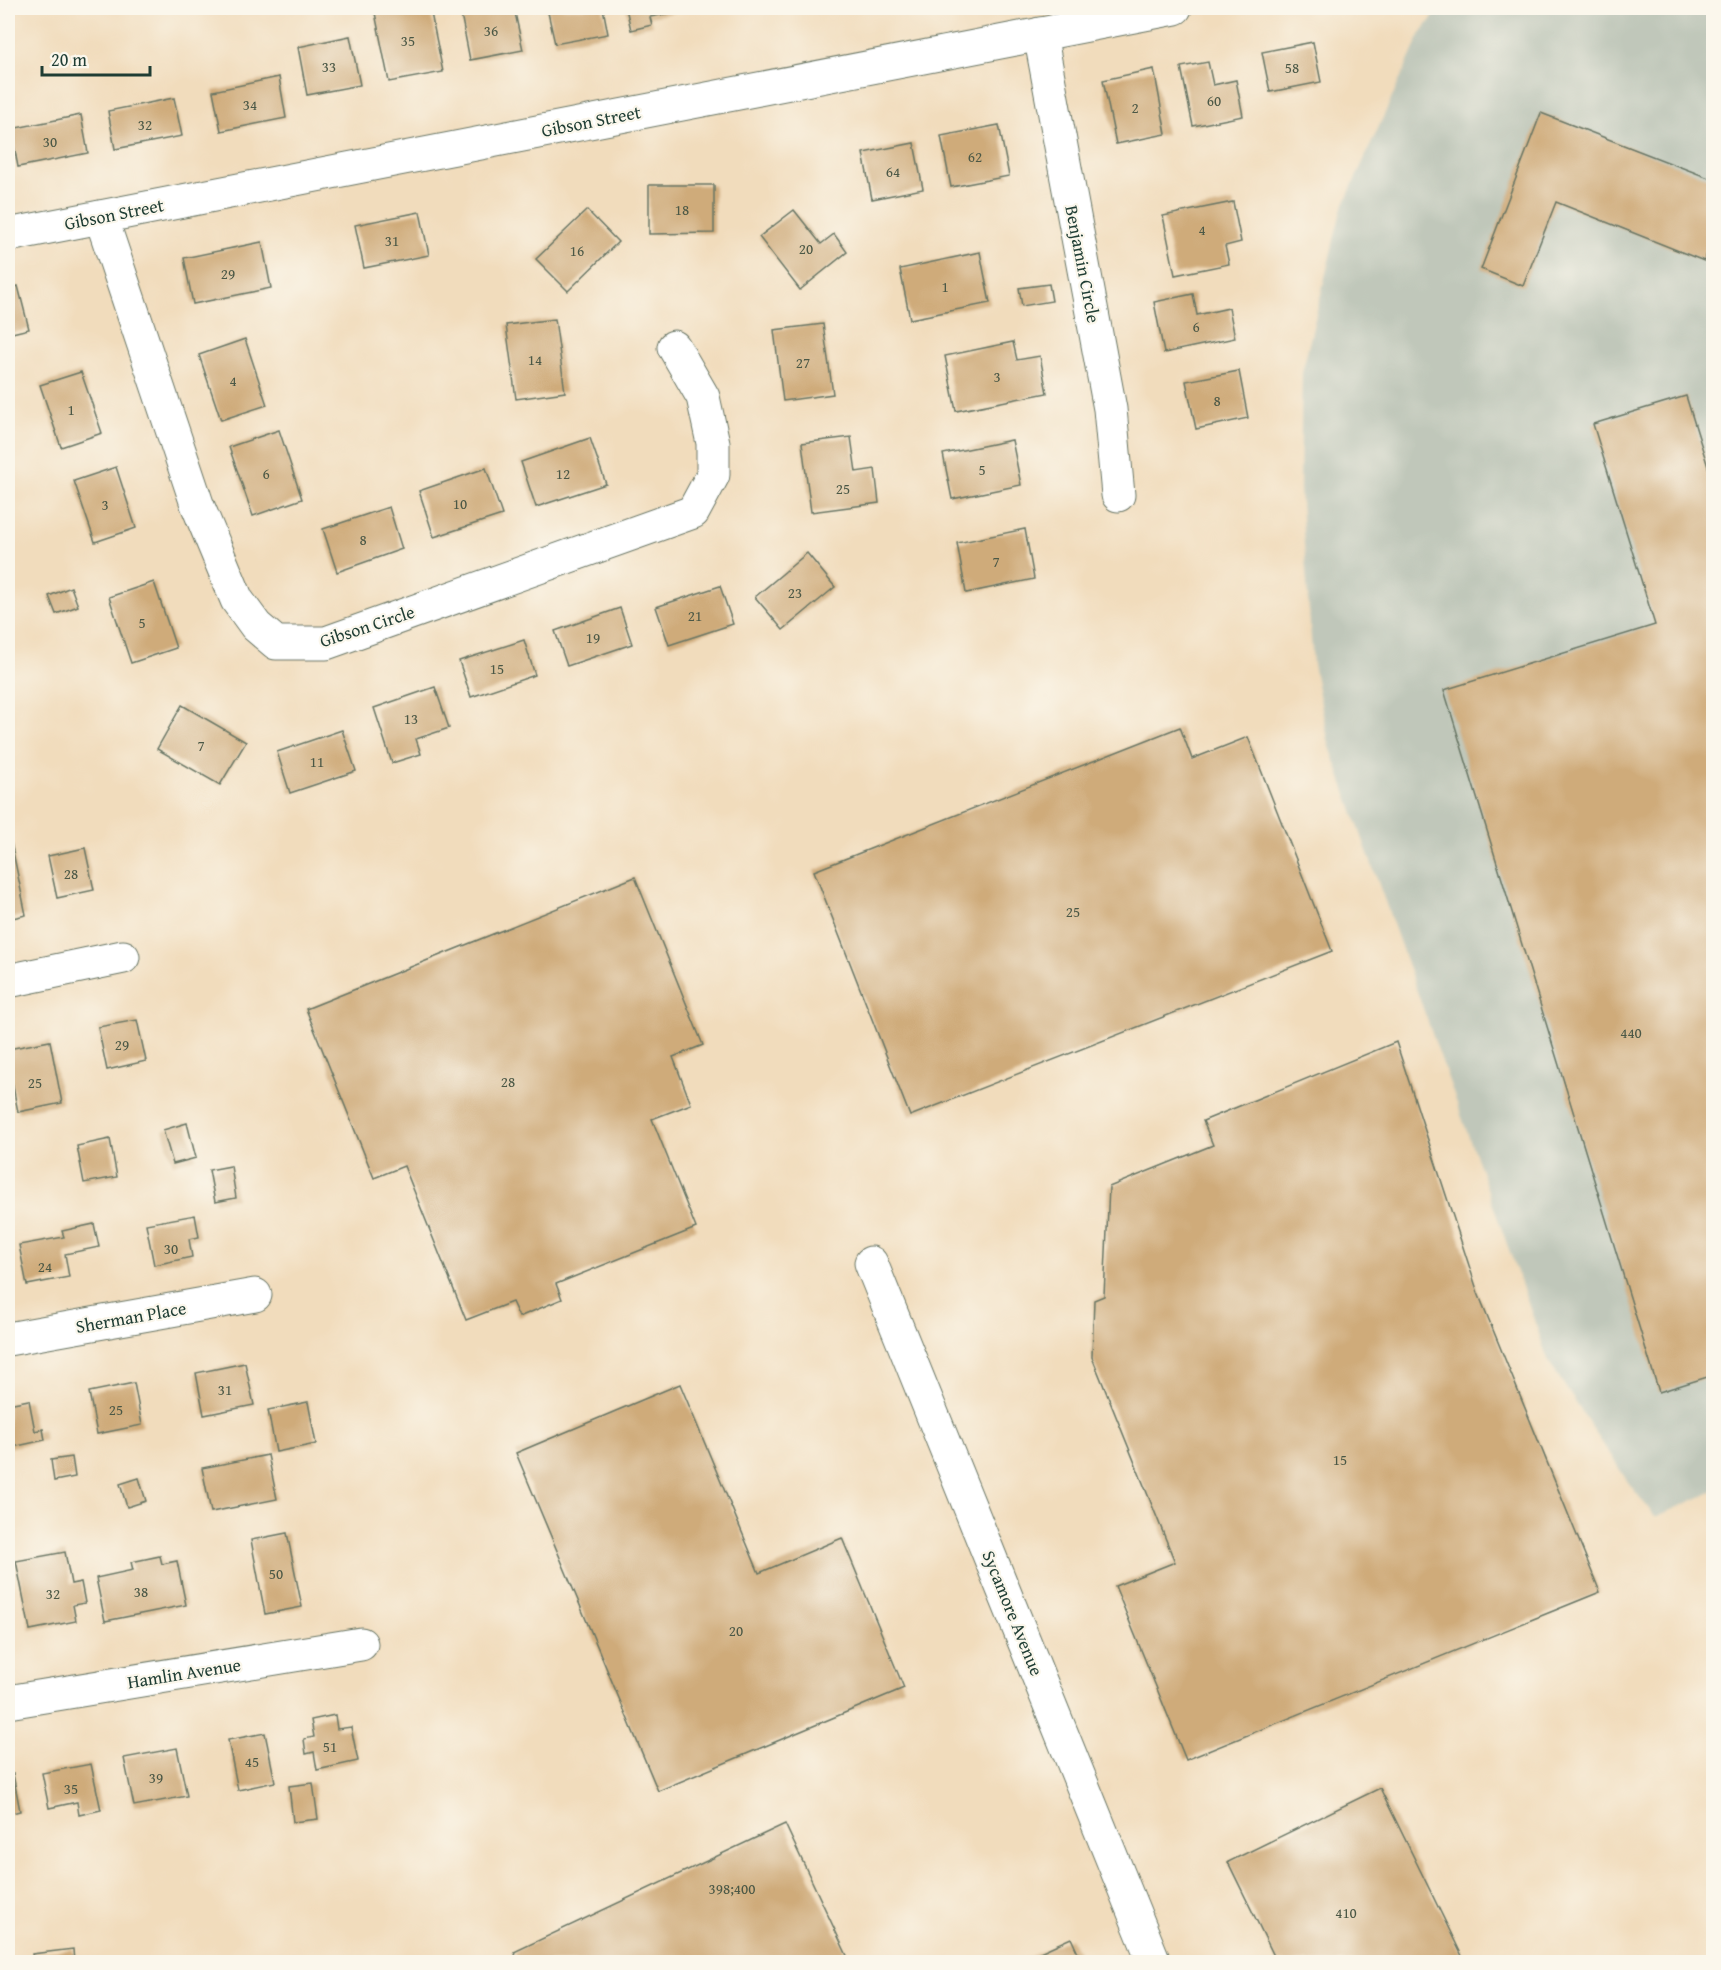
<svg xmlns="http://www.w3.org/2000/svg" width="1721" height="1970" viewBox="0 0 1721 1970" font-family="'Gentium Book Plus',serif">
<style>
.industrial{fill:#c0c7ba}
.building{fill:#cfab7a}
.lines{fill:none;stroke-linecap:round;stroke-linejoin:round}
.minor-casing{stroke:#687564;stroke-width:35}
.minor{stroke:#fff;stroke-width:33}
.labels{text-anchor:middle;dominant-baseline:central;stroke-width:4.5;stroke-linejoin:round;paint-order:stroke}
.number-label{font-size:15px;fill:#4b5846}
.street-label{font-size:18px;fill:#1f3d34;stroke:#fbf7ec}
</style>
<rect width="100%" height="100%" fill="#fbf7ec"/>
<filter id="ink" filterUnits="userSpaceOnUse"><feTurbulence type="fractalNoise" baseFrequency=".0167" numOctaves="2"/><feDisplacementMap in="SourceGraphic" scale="12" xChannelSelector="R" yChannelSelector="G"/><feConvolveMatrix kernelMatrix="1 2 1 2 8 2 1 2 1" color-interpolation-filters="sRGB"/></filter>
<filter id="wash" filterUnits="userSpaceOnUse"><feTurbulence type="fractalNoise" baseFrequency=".008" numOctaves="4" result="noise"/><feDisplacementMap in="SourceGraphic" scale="24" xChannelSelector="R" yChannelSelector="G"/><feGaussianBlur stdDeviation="1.35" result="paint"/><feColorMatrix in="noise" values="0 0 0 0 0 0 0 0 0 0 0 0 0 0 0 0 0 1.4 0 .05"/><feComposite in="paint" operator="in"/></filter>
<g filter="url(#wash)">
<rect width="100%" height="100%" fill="#f1dcbc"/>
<polygon class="industrial" points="1440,8 1713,8 1714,1491 1655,1517 1628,1482 1549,1362 1329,744 1313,664 1300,489 1302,373 1341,211 1421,33"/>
<g id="blocks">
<g class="building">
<polygon points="374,8 430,8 443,72 389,82"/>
<polygon points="468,8 514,8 523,50 470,60 460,9"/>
<polygon points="547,8 603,8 608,34 555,44"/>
<polygon points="626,8 692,8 692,9 650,17 652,25 631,30"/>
<polygon points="350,36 360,85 307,95 298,47"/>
<polygon points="1313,42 1321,82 1270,92 1262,52"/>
<polygon points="1208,62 1213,85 1236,80 1243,116 1193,126 1181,67"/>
<polygon points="1154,69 1166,134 1116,144 1103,80"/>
<polygon points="279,77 286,118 221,131 213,91"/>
<polygon points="174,98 182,136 115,149 108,111"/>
<polygon points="1541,113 1714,180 1714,237 1704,261 1556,202 1523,286 1481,269"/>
<polygon points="81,115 88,153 18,167 11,129"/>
<polygon points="999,125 1009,176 951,187 941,136"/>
<polygon points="914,143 923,189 872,199 863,153"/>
<polygon points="649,185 714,185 714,233 649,234"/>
<polygon points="1233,202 1241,242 1225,246 1229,264 1175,275 1163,216"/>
<polygon points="587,210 618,242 568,291 536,259"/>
<polygon points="794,210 821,244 834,234 847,252 800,290 759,237"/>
<polygon points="420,212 429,255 364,268 355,225"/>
<polygon points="262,242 271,288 193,304 184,258"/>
<polygon points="980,252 990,303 910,319 900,269"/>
<polygon points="1049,284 1052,301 1022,306 1019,288"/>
<polygon points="18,286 29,329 8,334 8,289"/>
<polygon points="1193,294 1197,315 1229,308 1235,338 1164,353 1154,302"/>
<polygon points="555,319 565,392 516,399 506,325"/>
<polygon points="823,324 833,394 783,401 774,330"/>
<polygon points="245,339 267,405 221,420 199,355"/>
<polygon points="1013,342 1017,360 1040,356 1047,393 956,411 945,356"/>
<polygon points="1239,371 1248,418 1196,429 1186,381"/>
<polygon points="81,372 102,433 61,447 40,385"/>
<polygon points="1686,396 1714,486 1714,1375 1659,1392 1444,690 1655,625 1593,424"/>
<polygon points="279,430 302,499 253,516 229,447"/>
<polygon points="851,437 856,472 875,469 879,503 811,512 802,443"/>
<polygon points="590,438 606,484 536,507 521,462"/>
<polygon points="1012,440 1021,485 952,499 943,454"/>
<polygon points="116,467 136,528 95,542 74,481"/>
<polygon points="486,468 502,515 434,537 419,491"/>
<polygon points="389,507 402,549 337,572 323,529"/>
<polygon points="1025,529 1034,579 966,593 957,543"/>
<polygon points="807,553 835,587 783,630 755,597"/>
<polygon points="154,582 176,648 131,663 109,597"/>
<polygon points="720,586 733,624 669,645 656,607"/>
<polygon points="71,587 78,606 56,614 49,596"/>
<polygon points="620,608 632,644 567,666 555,631"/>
<polygon points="524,640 535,675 471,697 459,661"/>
<polygon points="435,687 449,728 416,739 421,754 392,763 374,708"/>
<polygon points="182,705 246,742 220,785 157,749"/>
<polygon points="1180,727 1192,759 1248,737 1332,951 910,1116 814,871"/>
<polygon points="342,730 356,771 290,793 277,752"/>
<polygon points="8,842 11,842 26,915 8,919"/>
<polygon points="85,848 94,890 57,898 48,856"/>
<polygon points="635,877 703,1045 673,1057 691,1104 652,1119 696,1228 556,1284 562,1299 519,1317 512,1302 466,1320 404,1166 374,1178 306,1009"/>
<polygon points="137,1020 146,1061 107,1070 98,1027"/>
<polygon points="50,1041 62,1103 18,1112 8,1061 8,1049"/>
<polygon points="1396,1042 1478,1293 1600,1592 1186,1760 1115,1586 1175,1562 1092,1357 1094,1300 1104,1296 1109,1187 1213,1145 1203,1121"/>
<polygon points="187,1123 196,1158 173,1164 163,1130"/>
<polygon points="110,1139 117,1177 84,1183 77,1146"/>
<polygon points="231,1166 236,1198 215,1202 209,1170"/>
<polygon points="195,1215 199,1237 189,1239 192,1257 154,1265 146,1224"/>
<polygon points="94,1224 99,1247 65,1254 69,1277 27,1285 19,1245 64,1237 62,1231"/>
<polygon points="245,1363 254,1405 204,1415 196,1373"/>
<polygon points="134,1383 142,1425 97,1434 89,1392"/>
<polygon points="680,1384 759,1573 842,1538 904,1688 658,1791 516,1453"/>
<polygon points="29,1400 35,1431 43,1429 45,1440 8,1448 8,1404"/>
<polygon points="308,1402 316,1444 276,1452 268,1410"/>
<polygon points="268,1455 277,1499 211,1512 202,1468"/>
<polygon points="72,1457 75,1477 54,1481 51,1460"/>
<polygon points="139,1478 146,1501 127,1507 120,1484"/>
<polygon points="287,1533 302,1607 265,1614 251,1540"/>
<polygon points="65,1552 71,1584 81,1582 85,1603 73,1605 76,1621 30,1630 16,1561"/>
<polygon points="160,1556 162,1564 177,1561 186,1605 105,1621 96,1578 133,1570 131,1562"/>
<polygon points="335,1715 337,1729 351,1727 358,1761 317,1770 314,1752 306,1754 304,1739 314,1737 311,1720"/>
<polygon points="265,1733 275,1782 238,1790 228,1740"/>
<polygon points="177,1748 187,1796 134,1806 124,1758"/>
<polygon points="91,1764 101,1810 79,1815 77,1802 49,1808 42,1773"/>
<polygon points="13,1774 20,1811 8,1814 8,1775"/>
<polygon points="313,1783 318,1819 293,1822 289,1786"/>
<polygon points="1380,1788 1465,1962 1277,1962 1228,1862"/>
<polygon points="785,1824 850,1962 519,1962 514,1952"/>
<polygon points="1071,1938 1082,1962 1018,1962"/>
<polygon points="73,1949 74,1962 33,1962 32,1954"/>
</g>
</g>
</g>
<g filter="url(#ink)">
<use href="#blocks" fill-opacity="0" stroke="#687564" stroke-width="1.5"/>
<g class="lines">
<defs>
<g id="minor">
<polyline points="1040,34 1110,409 1118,495"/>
<polyline points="101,217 197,504 237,600 256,626 276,643 326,643 693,512 713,475 713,443 703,397 674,347"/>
<polyline points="8,235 1175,8"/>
<polyline points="8,981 123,957"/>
<polyline points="871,1263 1154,1962"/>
<polyline points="8,1339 255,1295"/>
<polyline points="8,1702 361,1644"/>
</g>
</defs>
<use href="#minor" class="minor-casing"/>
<use href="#minor" class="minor"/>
</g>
</g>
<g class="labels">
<g class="number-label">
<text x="491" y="30">36</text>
<text x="408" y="40">35</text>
<text x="329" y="66">33</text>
<text x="1292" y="67">58</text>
<text x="1214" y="100">60</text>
<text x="250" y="104">34</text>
<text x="1135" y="107">2</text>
<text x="145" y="124">32</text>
<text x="50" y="141">30</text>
<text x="975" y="156">62</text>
<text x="893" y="171">64</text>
<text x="682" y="209">18</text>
<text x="1202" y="229">4</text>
<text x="392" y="240">31</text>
<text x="806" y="248">20</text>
<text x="577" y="250">16</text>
<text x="228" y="273">29</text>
<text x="945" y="286">1</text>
<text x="1196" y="326">6</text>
<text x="535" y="359">14</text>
<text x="803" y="362">27</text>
<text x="997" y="376">3</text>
<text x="233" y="380">4</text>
<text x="1217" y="400">8</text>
<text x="71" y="409">1</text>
<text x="982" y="469">5</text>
<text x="266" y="473">6</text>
<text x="563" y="473">12</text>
<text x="843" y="488">25</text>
<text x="460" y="503">10</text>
<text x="105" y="504">3</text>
<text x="363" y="539">8</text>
<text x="996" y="561">7</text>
<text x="795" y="592">23</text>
<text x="695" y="615">21</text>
<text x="142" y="622">5</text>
<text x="593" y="637">19</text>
<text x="497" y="668">15</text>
<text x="411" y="718">13</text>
<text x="201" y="745">7</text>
<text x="317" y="761">11</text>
<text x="71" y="873">28</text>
<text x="1073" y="911">25</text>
<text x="1631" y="1032">440</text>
<text x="122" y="1044">29</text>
<text x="508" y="1081">28</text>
<text x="35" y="1082">25</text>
<text x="171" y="1248">30</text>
<text x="45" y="1266">24</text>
<text x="225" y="1389">31</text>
<text x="116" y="1409">25</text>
<text x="1340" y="1459">15</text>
<text x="276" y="1573">50</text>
<text x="141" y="1591">38</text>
<text x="53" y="1593">32</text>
<text x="736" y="1630">20</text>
<text x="330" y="1746">51</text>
<text x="252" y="1761">45</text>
<text x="156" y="1777">39</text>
<text x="71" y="1788">35</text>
<text x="732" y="1888">398;400</text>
<text x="1346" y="1912">410</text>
</g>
<g class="street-label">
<text transform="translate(591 121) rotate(-11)">Gibson Street</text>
<text transform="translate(114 214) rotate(-11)">Gibson Street</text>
<text transform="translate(1083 264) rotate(79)">Benjamin Circle</text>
<text transform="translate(367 626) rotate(-18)">Gibson Circle</text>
<text transform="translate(131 1317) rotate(-10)">Sherman Place</text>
<text transform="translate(1013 1613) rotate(68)">Sycamore Avenue</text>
<text transform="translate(184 1673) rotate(-9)">Hamlin Avenue</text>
</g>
</g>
<rect width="1721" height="1970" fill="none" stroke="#fbf7ec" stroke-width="30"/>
<path d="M42 66v9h108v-9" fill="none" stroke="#1f3d34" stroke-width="3"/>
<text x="51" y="66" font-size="18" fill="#1f3d34" stroke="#fbf7ec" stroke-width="4.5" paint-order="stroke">20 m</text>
</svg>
